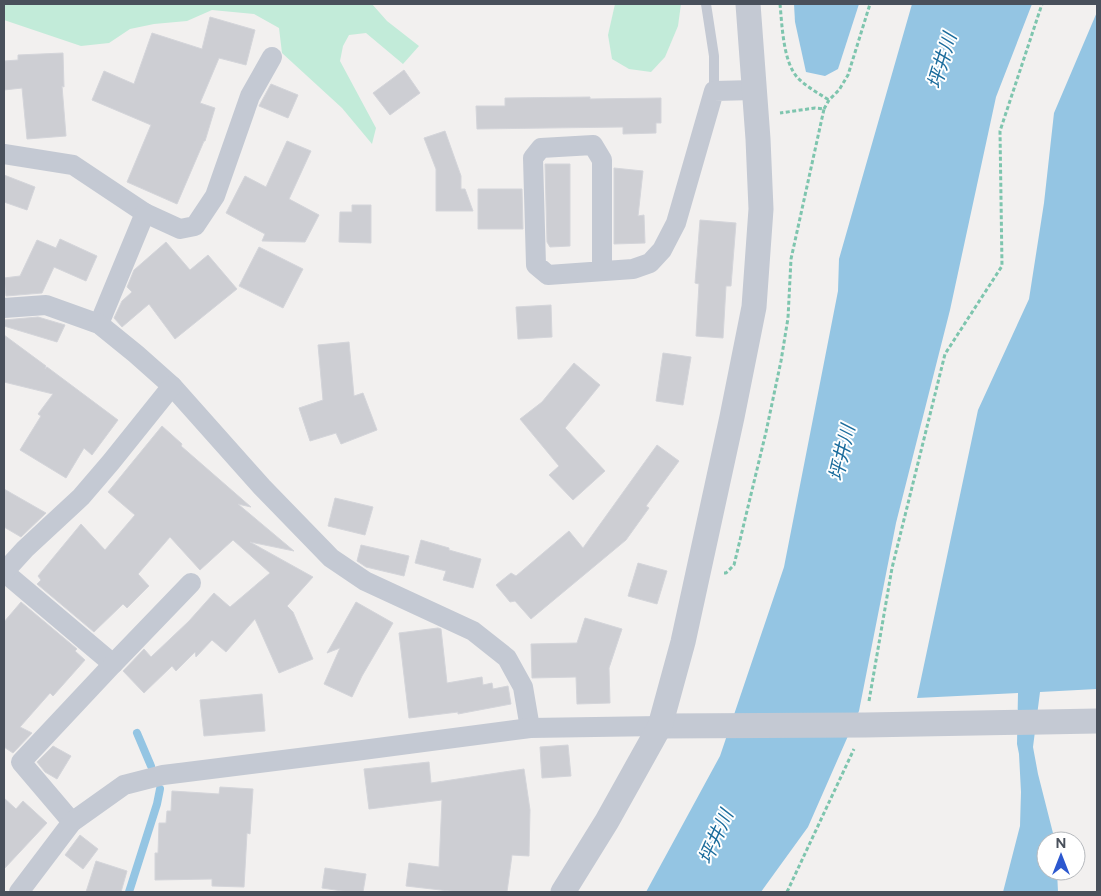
<svg xmlns="http://www.w3.org/2000/svg" width="1101" height="896" viewBox="0 0 1101 896" font-family="Figtree,'Noto Sans JP',sans-serif">
<style>
.green{fill:#c2ebd9}
.water{fill:#94c5e3}
.lines{fill:none;stroke-linecap:round;stroke-linejoin:round}
.stream{stroke:#94c5e3;stroke-width:8}
.building{fill:#cdced3;stroke:#d4d5da}
.path{stroke:#7ec5ae;stroke-width:3;stroke-dasharray:4 2.5;stroke-linecap:butt}
.service{stroke:#c4c9d3;stroke-width:10}
.minor{stroke:#c4c9d3;stroke-width:20}
.tertiary{stroke:#c4c9d3;stroke-width:25}
.labels{text-anchor:middle;dominant-baseline:central;stroke-width:4;stroke-linejoin:round;paint-order:stroke}
.water-label{font-size:19px;font-style:italic;fill:#1b6c9c;stroke:#fff}
</style>
<rect width="100%" height="100%" fill="#f2f0ef"/>
<g class="green">
<polygon points="4,4 372,4 387,21 419,46 403,64 366,33 349,35 343,46 340,61 376,128 372,144 342,108 282,53 279,28 254,14 212,10 187,21 154,24 130,29 109,43 81,46 4,20"/>
<polygon points="615,4 681,4 678,26 665,57 651,72 629,69 612,59 608,35"/>
</g>
<g class="water">
<polygon points="794,4 859,4 838,69 825,76 806,72 795,22"/>
<polygon points="912,4 1032,4 996,97 950,310 896,523 859,711 808,827 761,892 646,892 720,756 784,567 838,291 839,259"/>
<polygon points="1097,12 1097,689 1040,692 1033,747 1038,774 1055,841 1046,841 1046,871 1057,871 1058,892 1003,892 1020,826 1021,792 1019,754 1017,744 1018,693 917,698 978,410 1029,299 1044,203 1054,113"/>
</g>
<g class="lines">
<g class="stream">
<polyline points="137,733 151,766"/>
<polyline points="129,892 157,804 160,789"/>
</g>
</g>
<g class="building">
<polygon points="210,17 255,30 246,65 219,58 200,103 215,108 205,141 204,141 177,204 127,182 151,125 92,100 104,71 134,84 152,33 202,49"/>
<polygon points="63,53 64,87 62,86 66,136 27,139 22,88 4,90 4,61 18,60 18,55"/>
<polygon points="404,70 420,93 390,115 373,93"/>
<polygon points="271,84 298,95 288,118 259,106"/>
<polygon points="590,97 590,99 661,98 661,123 656,123 656,133 623,134 623,127 477,129 476,106 505,106 505,98"/>
<polygon points="445,131 461,176 461,189 465,189 473,211 436,211 436,169 424,138"/>
<polygon points="287,141 311,151 289,199 319,215 305,242 262,241 265,234 226,213 245,176 266,187"/>
<polygon points="545,164 570,164 570,246 550,247 547,242"/>
<polygon points="614,168 643,171 638,216 644,215 645,243 614,244"/>
<polygon points="4,175 35,187 27,210 4,202"/>
<polygon points="478,189 522,189 523,229 478,229"/>
<polygon points="352,205 371,205 371,243 339,242 340,212 352,212"/>
<polygon points="700,220 736,223 731,286 726,286 723,338 696,336 699,284 695,283"/>
<polygon points="60,239 97,256 86,281 54,267 42,293 6,296 4,278 20,276 37,240 56,248"/>
<polygon points="166,242 190,270 208,255 237,289 175,339 149,304 122,327 114,318 122,301 132,292 127,287 134,270"/>
<polygon points="259,247 303,269 283,308 239,286"/>
<polygon points="551,305 552,337 518,339 516,307"/>
<polygon points="38,317 65,325 57,342 4,326 4,320"/>
<polygon points="4,335 46,366 45,369 47,367 118,420 92,455 84,448 66,478 20,450 41,416 38,414 53,394 4,382"/>
<polygon points="349,342 354,396 363,393 377,430 341,444 336,433 310,441 299,408 323,400 318,345"/>
<polygon points="663,353 691,357 683,405 656,401"/>
<polygon points="574,363 600,385 565,428 605,471 573,500 549,475 559,466 520,419 542,402"/>
<polygon points="162,426 182,444 181,446 251,507 238,504 294,551 250,542 313,577 287,606 293,612 313,659 279,673 255,619 226,652 212,640 196,657 195,652 176,671 172,666 144,693 123,671 144,649 151,657 189,621 214,593 230,607 270,573 233,540 200,570 170,537 138,574 149,586 127,608 123,604 94,632 37,584 41,580 38,576 81,524 105,550 135,515 108,492"/>
<polygon points="657,445 679,461 646,506 649,508 626,540 531,619 515,601 510,602 496,585 511,573 516,576 569,531 583,548"/>
<polygon points="4,489 46,513 21,537 4,527"/>
<polygon points="335,498 373,507 365,535 328,526"/>
<polygon points="421,540 449,548 449,550 481,559 473,588 443,580 446,571 415,563"/>
<polygon points="361,545 409,556 404,576 366,567 357,561"/>
<polygon points="638,563 667,571 657,604 628,596"/>
<polygon points="21,602 77,649 75,651 85,660 53,696 50,693 20,727 32,733 13,753 4,747 4,622"/>
<polygon points="356,602 393,623 362,676 352,697 324,684 340,648 327,653"/>
<polygon points="585,618 622,629 609,668 610,703 577,704 576,677 532,678 531,644 577,643"/>
<polygon points="438,628 441,629 447,683 482,677 483,685 492,683 493,689 508,686 511,704 458,714 458,712 409,718 399,633"/>
<polygon points="262,694 265,731 204,736 200,700"/>
<polygon points="568,745 571,776 542,778 540,747"/>
<polygon points="53,746 71,756 57,779 45,772 37,762"/>
<polygon points="429,762 431,783 524,769 530,810 529,856 512,855 507,892 458,892 406,886 409,863 439,867 442,800 369,809 364,769"/>
<polygon points="220,787 253,789 250,834 247,833 244,887 212,886 212,879 155,880 155,853 158,853 159,823 166,823 167,811 171,811 172,791 219,794"/>
<polygon points="4,798 16,809 23,801 47,823 4,869"/>
<polygon points="80,835 98,849 83,869 65,855"/>
<polygon points="96,861 127,871 121,892 86,892"/>
<polygon points="325,868 366,874 363,892 349,892 322,888"/>
</g>
<g class="lines">
<g class="path">
<path d="M 780,4 C 782,24 783,61 797,77 C 805,86 818,93 829,100"/>
<polyline points="824,109 829,100 839,90 848,75 870,4"/>
<polyline points="724,573 726,573 734,565 766,432 781,361 788,318 791,259 824,109 815,108 780,113"/>
<polyline points="869,701 892,568 945,354 1002,266 1000,131 1042,4"/>
<polyline points="787,892 854,749"/>
</g>
<polyline class="service" points="706,4 714,56 714,91"/>
<g class="minor">
<polyline points="4,154 73,165 145,213 99,324"/>
<polyline points="145,213 180,229 195,226 215,196 250,96 272,57"/>
<polyline points="602,271 602,160 593,145 541,148 533,158 536,265 548,275 633,269 650,263 662,250 676,223 714,91 754,90"/>
<polyline points="4,308 46,305 99,324 136,354 172,386 262,487 331,558 365,581 473,631 507,658 523,687 530,728"/>
<polyline points="4,572 113,664 21,762 72,822"/>
<polyline points="4,572 25,549 81,497 111,462 172,386"/>
<polyline points="113,664 191,583"/>
<polyline points="19,892 72,822 124,785 163,775 355,751 530,728 660,726"/>
</g>
<g class="tertiary">
<polyline points="660,726 865,725 1097,721"/>
<polyline points="563,892 607,821 660,726 683,642 732,417 754,307 761,209 758,139 748,4"/>
</g>
</g>
<g class="labels">
<g class="water-label">
<text transform="translate(942 61) rotate(-73)">坪井川</text>
<text transform="translate(842 453) rotate(-77)">坪井川</text>
<text transform="translate(716 837) rotate(-66)">坪井川</text>
</g>
</g>
<rect width="1101" height="896" fill="none" stroke="#49505b" stroke-width="10"/>
<g transform="translate(1061 856)"><circle r="24" fill="#ffffff" stroke="#b6b9bd"/>
<path d="M0-4L9 19L0 12L-9 19Z" fill="#2c58cf"/>
<text y="-8" font-size="14" font-weight="bold" text-anchor="middle" fill="#49505b">N</text>
</g>
</svg>
